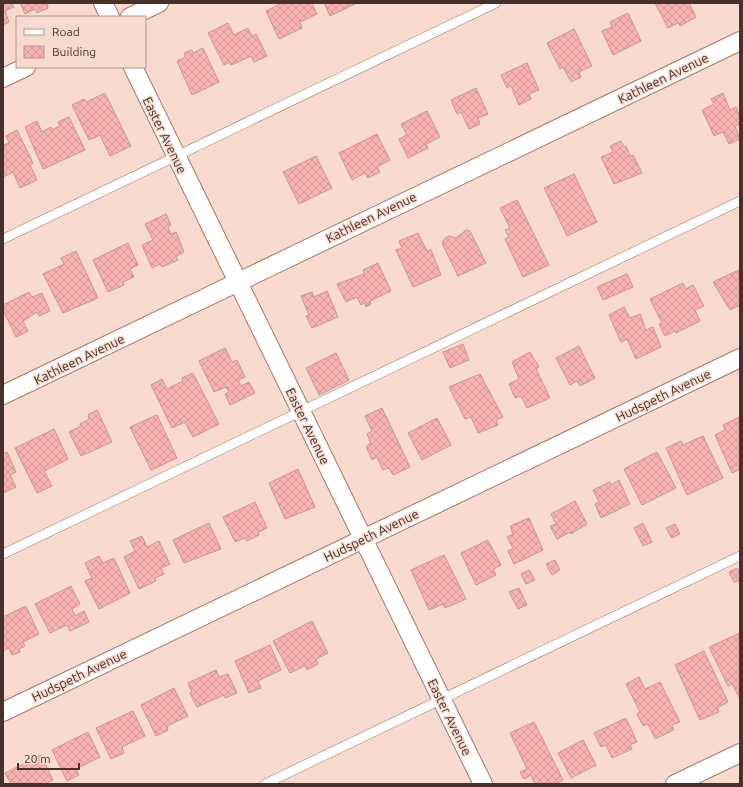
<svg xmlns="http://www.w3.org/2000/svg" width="743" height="787" viewBox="0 0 743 787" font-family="Ubuntu,sans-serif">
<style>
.building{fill:url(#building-cross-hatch);stroke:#c99592}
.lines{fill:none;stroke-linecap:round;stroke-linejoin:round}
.lane-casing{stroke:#a67867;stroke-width:10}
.street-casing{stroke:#a67867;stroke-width:20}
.lane{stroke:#fff;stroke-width:9}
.street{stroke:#fff;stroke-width:18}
.labels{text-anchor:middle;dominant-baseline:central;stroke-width:3;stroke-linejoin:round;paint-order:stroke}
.street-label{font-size:13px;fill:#46322b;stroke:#f9dace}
</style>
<defs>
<pattern id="building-cross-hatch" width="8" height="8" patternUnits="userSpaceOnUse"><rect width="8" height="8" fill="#f8b3b0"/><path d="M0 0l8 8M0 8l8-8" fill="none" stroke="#d69a98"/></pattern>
</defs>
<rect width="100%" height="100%" fill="#f9dace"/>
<g class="building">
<polygon points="3,3 12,3 14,7 5,11 9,22 3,25"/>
<polygon points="20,3 47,3 48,8 37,13 35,9 25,14"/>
<polygon points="282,3 312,3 317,14 300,22 302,28 279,39 266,11"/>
<polygon points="324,3 354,3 355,4 330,16"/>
<polygon points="655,3 689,3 696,17 680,26 678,23 668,28"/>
<polygon points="628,13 641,41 613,55 602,31 612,27 610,22"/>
<polygon points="228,23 234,35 248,28 252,36 256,34 267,56 254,62 251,56 231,65 230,62 224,65 208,33"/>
<polygon points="574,29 592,66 579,72 581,77 571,82 563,67 560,69 547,43"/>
<polygon points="203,48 219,82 192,95 177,61 186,57 184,53 192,50 193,53"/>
<polygon points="527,63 539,90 529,94 531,99 519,105 511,86 507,88 501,75"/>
<polygon points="476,88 488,114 478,118 480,124 469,129 461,112 457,114 451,100"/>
<polygon points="105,93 131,146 110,156 100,135 89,140 72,105 84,99 86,102"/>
<polygon points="723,93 730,110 736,107 740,117 740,124 735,126 740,139 729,144 723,132 714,136 702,110 714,104 711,99"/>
<polygon points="427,111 440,137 426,144 428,148 408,158 399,139 407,135 401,124"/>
<polygon points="69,117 85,150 43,169 25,127 37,121 42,132 51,127 52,130 60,126 58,122"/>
<polygon points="17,130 33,163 30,165 37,180 20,188 13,172 3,177 3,145 9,143 6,136"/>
<polygon points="377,134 390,160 377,167 380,172 368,178 365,173 352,180 339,153"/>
<polygon points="621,141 624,147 626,146 630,156 633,155 642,173 614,184 601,157 613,152 610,146"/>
<polygon points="316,156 332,188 299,204 283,172"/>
<polygon points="574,174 597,222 567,236 544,188"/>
<polygon points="517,200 549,265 523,277 505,239 509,237 505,230 510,228 500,208"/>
<polygon points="166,214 171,225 168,227 171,234 176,232 184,252 176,256 178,260 162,267 160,264 152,268 142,245 153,240 145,224"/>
<polygon points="466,230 470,231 486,263 458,276 442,243 445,238 449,236 456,238"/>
<polygon points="418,233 427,251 431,250 441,275 413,287 396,250 402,248 399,241"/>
<polygon points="128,243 138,265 130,269 134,277 123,282 124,285 108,292 93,260"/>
<polygon points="76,251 98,298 63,313 43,274 64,264 61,258"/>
<polygon points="378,263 391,291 370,301 371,304 366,307 364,303 361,305 357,297 346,302 337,284 364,274 363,270"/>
<polygon points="739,270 740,305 730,310 713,282"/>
<polygon points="627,274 633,287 603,300 597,287"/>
<polygon points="683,283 686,289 693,285 704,306 695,310 700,321 676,333 675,331 665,336 659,324 662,323 650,299"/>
<polygon points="327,291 338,317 312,328 306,316 309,315 301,296 312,292 314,297"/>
<polygon points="29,292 32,297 42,293 50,311 39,316 37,312 23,321 28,331 16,337 3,310 3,305"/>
<polygon points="624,307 630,318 640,314 646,330 653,327 661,347 636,359 627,339 621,342 609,315"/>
<polygon points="463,344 469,360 450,368 443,352"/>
<polygon points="579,346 595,378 580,386 577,381 570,385 556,358"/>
<polygon points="225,348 232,362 237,360 245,377 238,380 241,386 249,382 255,393 230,405 225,394 229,392 226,387 214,392 199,361"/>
<polygon points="530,352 539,367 536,369 550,398 527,408 521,396 515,398 509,384 519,379 512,362"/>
<polygon points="336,353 349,380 319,395 306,368"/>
<polygon points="193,373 219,424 193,437 185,422 172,428 151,385 162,379 167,389 183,381 182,378"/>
<polygon points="480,374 503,417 496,420 498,425 478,433 471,417 465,419 449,387"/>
<polygon points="382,408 410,467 393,475 389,468 383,470 377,457 372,460 366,446 371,443 367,434 372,431 365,416"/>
<polygon points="97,410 112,442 81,456 69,432 81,426 80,424 89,419 88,415"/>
<polygon points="157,415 177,458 151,470 130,427"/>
<polygon points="740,417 740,469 732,473 715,435 725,430 723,425"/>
<polygon points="437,418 451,445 422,460 408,433"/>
<polygon points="54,429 68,459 44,471 52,486 37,493 15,448"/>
<polygon points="703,436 723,478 687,495 666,448 681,441 683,445"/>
<polygon points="7,452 16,472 10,475 16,487 3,493 3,454"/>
<polygon points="657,452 676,488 642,505 624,469"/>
<polygon points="298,469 315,507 285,519 269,483"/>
<polygon points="619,480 630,504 601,518 595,504 599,502 593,490 610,482 611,485"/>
<polygon points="575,501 587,524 571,534 570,532 557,539 550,526 556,524 551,514"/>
<polygon points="255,502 267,528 258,532 259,535 247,541 245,538 235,542 223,517"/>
<polygon points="529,518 543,550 514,564 508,551 513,548 507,537 513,534 510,526"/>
<polygon points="209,523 221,549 184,563 173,540"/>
<polygon points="643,523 652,542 643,546 634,528"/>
<polygon points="675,524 680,534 672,538 666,528"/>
<polygon points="142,536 147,547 159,541 170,564 161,568 164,574 155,578 156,581 139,589 124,557 135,551 130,541"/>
<polygon points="488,540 501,565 493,569 496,575 476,585 461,553"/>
<polygon points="444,555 466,599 445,608 443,604 429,610 411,570"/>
<polygon points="99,556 103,563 114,558 130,593 99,609 85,581 92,578 85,563"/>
<polygon points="555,560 560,570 552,575 546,564"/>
<polygon points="737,568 740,574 740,580 734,582 729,572"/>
<polygon points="529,570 535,580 526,584 521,574"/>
<polygon points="71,586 80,604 72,609 75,616 84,611 89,622 70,631 67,625 50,633 35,604"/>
<polygon points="519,588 527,605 518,609 509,592"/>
<polygon points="26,606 39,634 23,642 25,646 19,649 20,652 12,655 9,648 3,651 3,617"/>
<polygon points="312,621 328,653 316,659 318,664 307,670 305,666 290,673 273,641"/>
<polygon points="740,633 740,697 739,697 732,684 728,686 709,647"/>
<polygon points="270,645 281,670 258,681 261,688 249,693 235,661"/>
<polygon points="704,651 728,702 717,708 719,712 700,720 675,665"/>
<polygon points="216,670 219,677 228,674 237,693 225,698 224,695 197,707 190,693 192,692 188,683"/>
<polygon points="639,677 645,689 660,682 680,722 672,725 674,730 655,739 648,724 643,726 637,714 640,712 626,684"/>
<polygon points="174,688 188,716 167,726 168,730 156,736 141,705"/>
<polygon points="133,711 145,736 122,747 124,753 111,759 96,728"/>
<polygon points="626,718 637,742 630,745 632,749 612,758 606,745 601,747 594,733"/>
<polygon points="534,722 563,780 555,784 535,784 531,775 524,779 520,772 527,769 510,733"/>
<polygon points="88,732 100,757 76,769 79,775 67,781 52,750"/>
<polygon points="583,740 596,765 571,778 558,753"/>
<polygon points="41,755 53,780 45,784 11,784 5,773"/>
</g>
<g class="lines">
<defs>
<g id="lane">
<polyline points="3,239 496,3"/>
<polyline points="3,554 740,201"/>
<polyline points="265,784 740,556"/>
</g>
<g id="street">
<polyline points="103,3 110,17"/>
<polyline points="130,17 159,3"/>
<polyline points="133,67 483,784"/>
<polyline points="3,78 26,67"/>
<polyline points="3,395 740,41"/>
<polyline points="3,712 740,358"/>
<polyline points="675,784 740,753"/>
</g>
</defs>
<use href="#lane" class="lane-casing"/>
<use href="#street" class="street-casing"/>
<use href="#lane" class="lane"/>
<use href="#street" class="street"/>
</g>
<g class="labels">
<g class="street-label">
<text transform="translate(663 78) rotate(-26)">Kathleen Avenue</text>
<text transform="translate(165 135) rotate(64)">Easter Avenue</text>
<text transform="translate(371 217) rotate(-26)">Kathleen Avenue</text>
<text transform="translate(79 359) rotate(-26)">Kathleen Avenue</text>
<text transform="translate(663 395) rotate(-26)">Hudspeth Avenue</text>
<text transform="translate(308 426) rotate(64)">Easter Avenue</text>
<text transform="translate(371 535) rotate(-26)">Hudspeth Avenue</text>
<text transform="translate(79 675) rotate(-26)">Hudspeth Avenue</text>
<text transform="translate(450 717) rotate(64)">Easter Avenue</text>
</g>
</g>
<rect width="743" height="787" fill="none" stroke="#46322b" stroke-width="8"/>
<rect x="16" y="16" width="130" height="52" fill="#f9dace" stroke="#b1978d"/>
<rect x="24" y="29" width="20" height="6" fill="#ffffff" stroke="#b1978d"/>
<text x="52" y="36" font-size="12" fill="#46322b">Road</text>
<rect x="24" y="46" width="20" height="12" fill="url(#building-cross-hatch)" stroke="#b1978d"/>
<text x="52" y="56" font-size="12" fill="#46322b">Building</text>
<path d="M18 763v6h61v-6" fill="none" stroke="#46322b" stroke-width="2"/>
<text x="24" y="763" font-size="12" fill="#46322b" stroke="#f9dace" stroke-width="3" paint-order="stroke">20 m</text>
</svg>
